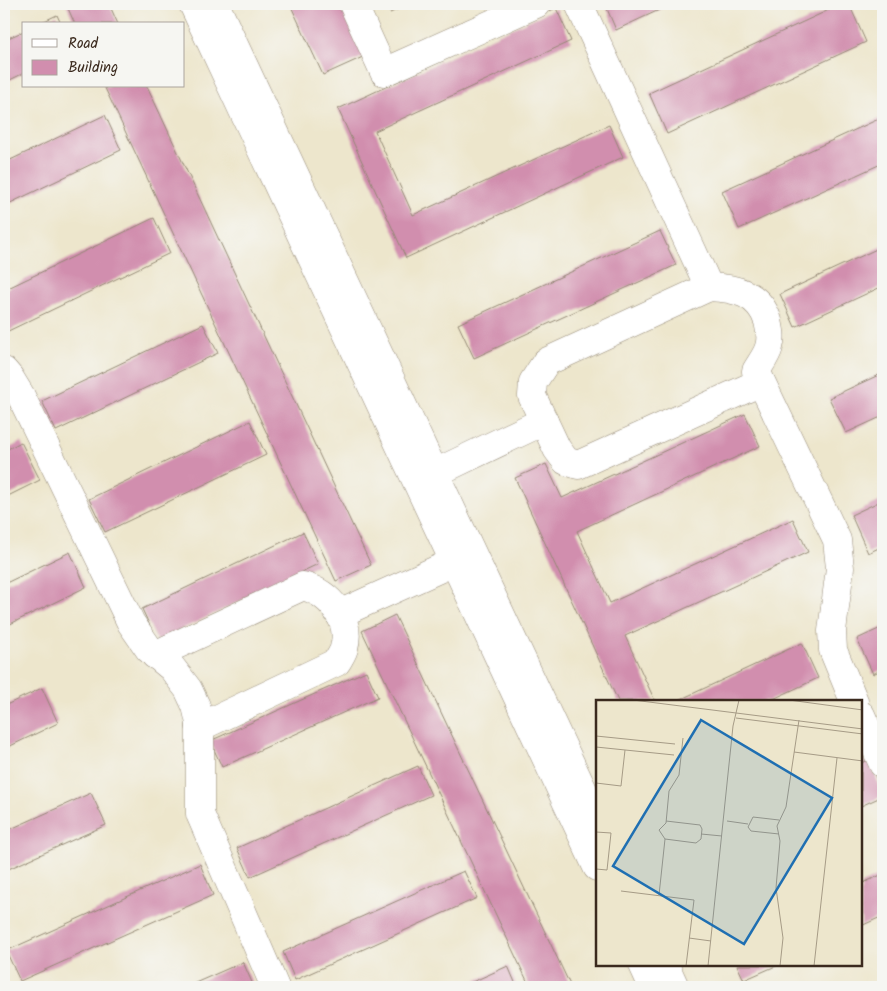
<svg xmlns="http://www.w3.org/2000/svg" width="887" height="991" viewBox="0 0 887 991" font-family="Kalam,sans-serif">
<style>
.building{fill:#d18eae}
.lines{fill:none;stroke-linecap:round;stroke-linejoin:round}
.minor-casing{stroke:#948875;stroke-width:29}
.minor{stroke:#fff;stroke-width:28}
.inset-road{fill:none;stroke:#a69b86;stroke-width:1}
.view{fill:#1f6fb2;fill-opacity:0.15;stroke:#1f6fb2;stroke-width:2.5}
.inset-edge{fill:none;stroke:#3b2a1e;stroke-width:2.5}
</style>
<rect width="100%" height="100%" fill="#f6f6f2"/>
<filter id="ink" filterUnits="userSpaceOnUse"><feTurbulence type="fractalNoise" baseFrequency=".02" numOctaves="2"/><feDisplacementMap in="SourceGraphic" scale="10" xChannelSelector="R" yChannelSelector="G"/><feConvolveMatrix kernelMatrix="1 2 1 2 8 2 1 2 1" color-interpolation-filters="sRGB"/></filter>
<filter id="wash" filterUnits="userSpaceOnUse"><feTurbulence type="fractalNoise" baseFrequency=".0096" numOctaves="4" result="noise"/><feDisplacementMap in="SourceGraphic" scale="20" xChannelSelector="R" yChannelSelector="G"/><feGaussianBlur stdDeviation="1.12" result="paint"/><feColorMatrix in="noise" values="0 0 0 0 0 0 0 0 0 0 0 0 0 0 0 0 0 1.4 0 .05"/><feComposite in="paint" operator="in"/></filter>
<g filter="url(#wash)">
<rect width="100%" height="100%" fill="#ede6cc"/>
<g id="blocks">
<g class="building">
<polygon points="66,4 109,4 118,24 75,24"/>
<polygon points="290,4 341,4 365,56 323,75"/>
<polygon points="386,4 410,4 390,13"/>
<polygon points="605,4 672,4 616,30"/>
<polygon points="842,4 849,4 866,42 667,134 649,93"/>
<polygon points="556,8 571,41 375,131 413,215 609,125 623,157 406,258 338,109"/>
<polygon points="57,15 61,24 38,24"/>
<polygon points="24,31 24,73 4,83 4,40"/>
<polygon points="104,86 147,86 371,565 336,581"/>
<polygon points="105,115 121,150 4,206 4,163"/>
<polygon points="883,117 883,163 739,229 722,191"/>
<polygon points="154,218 170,253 4,333 4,290"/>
<polygon points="660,231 676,265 474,358 458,324"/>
<polygon points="883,246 883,286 795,327 780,294"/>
<polygon points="203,324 218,353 56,431 42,401"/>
<polygon points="883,373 883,416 846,433 829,398"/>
<polygon points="745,414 760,446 577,531 610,603 793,519 808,552 625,636 655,701 618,701 515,478 546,464 562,498"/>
<polygon points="250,421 266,455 105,532 89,499"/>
<polygon points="21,442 40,480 4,498 4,451"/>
<polygon points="883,500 883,546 868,553 851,515"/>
<polygon points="303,532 318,564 157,641 142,609"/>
<polygon points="70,552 86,587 4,627 4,584"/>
<polygon points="395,615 571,987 530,987 362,631"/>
<polygon points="883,627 883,669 873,674 857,639"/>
<polygon points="802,643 818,678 769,701 677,701"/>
<polygon points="366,671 378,697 222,767 210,741"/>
<polygon points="42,688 58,723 4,749 4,706"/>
<polygon points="868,760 883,793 883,796 861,806 861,763"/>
<polygon points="418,766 431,795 250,877 237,848"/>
<polygon points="91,793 106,825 4,871 4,832"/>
<polygon points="200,864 213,895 20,981 6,951"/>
<polygon points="464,871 477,898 295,980 283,952"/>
<polygon points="883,874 883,916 861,926 861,884"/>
<polygon points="243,962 254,987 186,987"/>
<polygon points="737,965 778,965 744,980"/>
<polygon points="508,966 517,987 461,987"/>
</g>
</g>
</g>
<g filter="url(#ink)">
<use href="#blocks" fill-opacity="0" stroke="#948875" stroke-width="1"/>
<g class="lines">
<defs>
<g id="minor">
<polyline points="193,4 597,867"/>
<polyline points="215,4 597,820"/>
<polyline points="353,4 384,72 536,4"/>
<path d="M 579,4 L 709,287 C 735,288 759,293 768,321 C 770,330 772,338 769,347 C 767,355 760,364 756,371 L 837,540 L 840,568 L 832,631 L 833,650 L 854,701"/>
<polyline points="709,287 546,362 533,382 532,396 557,449 566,461 578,465 761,382"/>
<polyline points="4,371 10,378 21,396 131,623 149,649 172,668 188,689 196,706 200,723 200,814 275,987"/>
<polyline points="435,473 544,421"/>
<polyline points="339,614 454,562"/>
<path d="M 155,655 L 303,586 C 329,593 352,619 344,648 C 343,653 339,658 337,662 L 200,727"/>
<polyline points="861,715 883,764"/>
<polyline points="643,965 653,987"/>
<polyline points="665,965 675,987"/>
</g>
</defs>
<use href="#minor" class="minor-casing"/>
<use href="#minor" class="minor"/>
</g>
</g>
<g transform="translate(596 700)">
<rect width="266" height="266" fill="#ede6cc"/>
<path class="inset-road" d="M 37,0 L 267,29M 193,0 L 267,10M 140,18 L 267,34M 0,36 L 79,44M 0,47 L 78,55M 198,52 L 267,61M 0,83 L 25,86 L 29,50M 183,120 L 157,117 L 152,127 L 155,131 L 183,134M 131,121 L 152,124M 0,132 L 15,133 L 11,170 L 0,169M 105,134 L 126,136M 69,139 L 100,143 L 105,139 L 106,129 L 104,125 L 70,121M 25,191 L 98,200 L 90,266M 63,195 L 69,139 L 63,130 L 70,123 L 73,91 L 83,75 L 87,38M 93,238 L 115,241M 112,266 L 137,26 L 143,0M 184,266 L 187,238 L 180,188 L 184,141 L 181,126 L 190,107 L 203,20M 218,266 L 241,58"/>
<path class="view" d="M 105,20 L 236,98 L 148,244 L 17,166 Z"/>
<rect width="266" height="266" class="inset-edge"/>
</g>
<rect width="887" height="991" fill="none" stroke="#f6f6f2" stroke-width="20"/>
<rect x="22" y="22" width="162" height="65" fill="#f6f6f2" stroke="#aba49d"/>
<rect x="32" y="39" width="25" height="8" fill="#ffffff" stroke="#aba49d"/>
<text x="68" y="48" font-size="15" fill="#3b2a1e">Road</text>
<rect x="32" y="60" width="25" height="15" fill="#d18eae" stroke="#aba49d"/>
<text x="68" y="72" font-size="15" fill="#3b2a1e">Building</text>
</svg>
